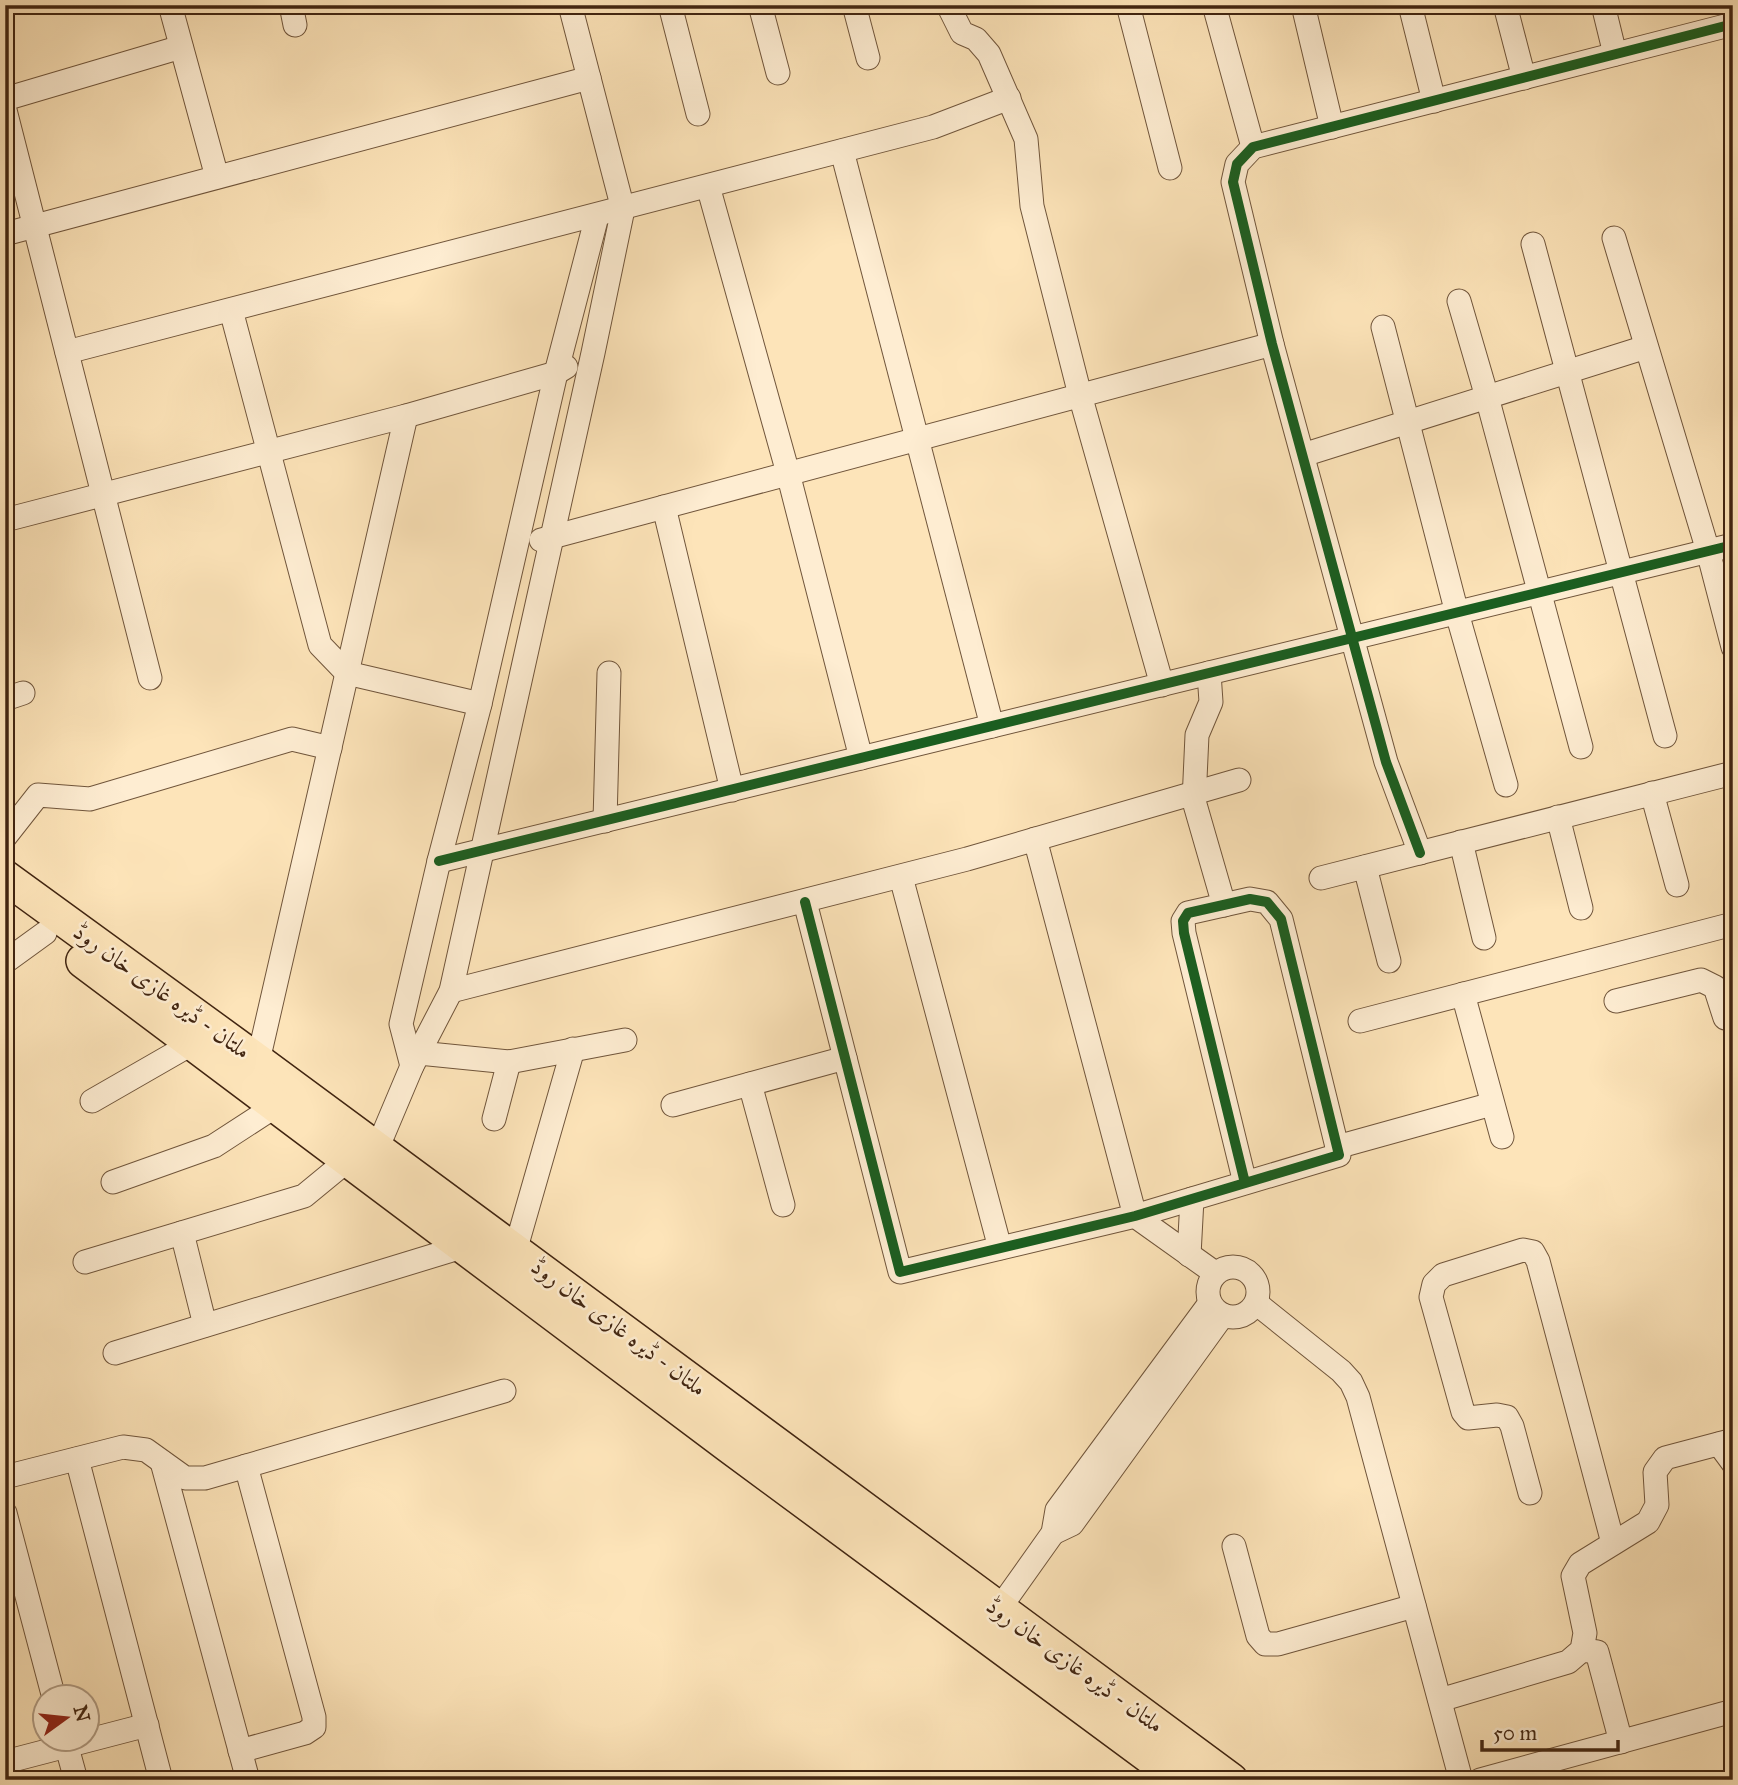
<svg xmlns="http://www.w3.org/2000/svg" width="1738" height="1785" viewBox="0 0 1738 1785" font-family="'IM FELL Great Primer',Amiri,serif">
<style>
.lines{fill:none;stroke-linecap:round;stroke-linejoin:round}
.minor-casing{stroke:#70553b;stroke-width:25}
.highway-casing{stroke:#412511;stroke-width:36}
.minor{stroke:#feedd2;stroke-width:23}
.highway{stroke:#fde4b9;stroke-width:33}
.cycleway-casing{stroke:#feedd2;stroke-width:15}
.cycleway{stroke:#1b5e20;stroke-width:10}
.labels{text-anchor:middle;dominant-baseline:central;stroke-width:5;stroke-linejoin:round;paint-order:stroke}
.street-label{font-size:24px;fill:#412511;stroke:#feedd2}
</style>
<rect width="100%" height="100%" fill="#fde4b9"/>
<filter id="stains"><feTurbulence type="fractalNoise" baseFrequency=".00286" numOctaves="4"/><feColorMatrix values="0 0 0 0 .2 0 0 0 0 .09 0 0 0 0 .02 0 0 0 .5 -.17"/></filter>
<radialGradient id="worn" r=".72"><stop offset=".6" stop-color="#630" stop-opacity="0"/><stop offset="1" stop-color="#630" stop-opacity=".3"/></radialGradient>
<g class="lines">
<defs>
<g id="minor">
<polyline points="170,5 217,177"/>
<polyline points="291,5 295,25"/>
<polyline points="670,5 698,114"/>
<polyline points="760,5 778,73"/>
<polyline points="854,5 868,58"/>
<polyline points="948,5 962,33 976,39 989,54 1026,139 1032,206 1080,395 1162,685"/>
<polyline points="1128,5 1170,168"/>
<polyline points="1214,5 1253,147"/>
<polyline points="1303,5 1332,127"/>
<polyline points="1410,5 1434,101"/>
<polyline points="1505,5 1524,78"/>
<polyline points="1603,5 1615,54"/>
<polyline points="5,99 181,47"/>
<polyline points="5,110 150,678"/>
<polyline points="842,151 992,726"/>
<polyline points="708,186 788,473 861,758"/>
<polyline points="5,234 589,78"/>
<polyline points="1614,238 1708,551 1733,647"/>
<polyline points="1533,244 1665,736"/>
<polyline points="1459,301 1487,397 1581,747"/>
<polyline points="231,310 320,645 347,673 480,704"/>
<polyline points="1383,327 1457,613 1506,785"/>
<polyline points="67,352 933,127 1009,98"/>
<polyline points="1303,455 1646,347"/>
<polyline points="664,507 732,790"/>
<polyline points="5,520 406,416 556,373 566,367"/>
<polyline points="541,540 1272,344"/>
<polyline points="1209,673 1211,702 1197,735 1194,801 1224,905"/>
<polyline points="5,699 23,693"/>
<polyline points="1652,793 1677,885"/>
<polyline points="1558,817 1581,908"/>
<polyline points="605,821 609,673"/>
<polyline points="5,837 38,795 90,799 292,739 330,748"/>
<polyline points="1035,839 1135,1216 1215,1273"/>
<polyline points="1461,842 1484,938"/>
<polyline points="1420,853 1386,762 1272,344 1233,182 1237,164 1253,147 1733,24"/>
<polyline points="439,861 1733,545"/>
<polyline points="1365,867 1389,961"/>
<polyline points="901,877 1000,1248"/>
<polyline points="1321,878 1733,773"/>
<polyline points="805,902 900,1272 1135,1216 1339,1155 1281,919 1267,902 1250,899 1188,913 1183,921 1184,933 1245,1183"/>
<polyline points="5,962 45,933"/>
<polyline points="451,991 967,859 1239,780"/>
<polyline points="1463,994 1502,1137"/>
<polyline points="1616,1001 1701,980 1715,987 1725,1018 1733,1016"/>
<polyline points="1360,1021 1733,924"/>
<polyline points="419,1053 509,1062 625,1040"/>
<polyline points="258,1061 406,416"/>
<polyline points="412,1066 401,1024 439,861 480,704 556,373 597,216"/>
<polyline points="750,1084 783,1205"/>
<polyline points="92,1101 193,1043"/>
<polyline points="673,1105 845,1058"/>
<polyline points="494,1119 509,1062"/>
<polyline points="1337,1147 1492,1104"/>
<polyline points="377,1149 412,1066 451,991 593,353 623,209 570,5"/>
<polyline points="113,1182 214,1146 277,1105"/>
<polyline points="182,1233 205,1325"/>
<polyline points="515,1251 573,1049"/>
<polyline points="1189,1255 1192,1199"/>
<polyline points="85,1262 304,1196 349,1159"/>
<circle cx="1233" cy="1292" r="25"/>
<polyline points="1256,1303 1341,1371 1351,1382 1358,1397 1461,1780"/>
<polyline points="115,1353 465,1246"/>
<polyline points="1719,1444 1733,1463"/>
<polyline points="77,1459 161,1780"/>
<polyline points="162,1462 248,1780"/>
<polyline points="5,1477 123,1447 146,1450 185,1478 205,1478 504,1391"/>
<polyline points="1530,1493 1512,1426 1507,1417 1497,1415 1468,1418 1463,1412 1431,1297 1434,1284 1443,1275 1523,1250 1533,1252 1538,1261 1613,1543"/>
<polyline points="5,1513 54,1698"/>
<polyline points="1053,1533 1072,1524 1223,1315"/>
<polyline points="1234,1546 1258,1636 1265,1644 1278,1644 1414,1606"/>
<polyline points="999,1609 1053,1533 1057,1510 1210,1303"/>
<polyline points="1582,1650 1597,1652 1621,1742"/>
<polyline points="1440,1700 1568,1662 1582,1650 1585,1633 1573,1576 1580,1564 1648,1522 1657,1505 1655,1472 1665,1458 1733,1440"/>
<polyline points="65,1740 76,1780"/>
<polyline points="240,1751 305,1733 314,1727 314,1717 246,1466"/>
<polyline points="5,1762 147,1725"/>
<polyline points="1480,1780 1733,1711"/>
</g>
<g id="highway">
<polyline points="5,877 258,1061 1231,1780"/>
<polyline points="83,961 729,1446 1181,1780"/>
</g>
</defs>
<use href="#minor" class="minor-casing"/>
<use href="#highway" class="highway-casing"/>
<use href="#minor" class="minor"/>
<use href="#highway" class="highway"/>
<defs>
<g id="cycleway">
<polyline points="1420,853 1386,762 1272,344 1233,182 1237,164 1253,147 1733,24"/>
<polyline points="439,861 1733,545"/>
<polyline points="805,902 900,1272 1135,1216 1339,1155 1281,919 1267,902 1250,899 1188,913 1183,921 1184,933 1245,1183"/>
</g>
</defs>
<use href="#cycleway" class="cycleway-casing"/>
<use href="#cycleway" class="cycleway"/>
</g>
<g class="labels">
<g class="street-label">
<text transform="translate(162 991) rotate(36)">ملتان - ڈیرہ غازی خان روڈ</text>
<text transform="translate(619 1327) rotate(37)">ملتان - ڈیرہ غازی خان روڈ</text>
<text transform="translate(1075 1665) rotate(36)">ملتان - ڈیرہ غازی خان روڈ</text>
</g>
</g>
<rect width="1738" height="1785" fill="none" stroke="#fde4b9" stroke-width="28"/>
<rect x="7" y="7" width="1724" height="1771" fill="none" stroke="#412511" stroke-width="3.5"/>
<rect x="14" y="14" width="1710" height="1757" fill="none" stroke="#412511" stroke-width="2"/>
<g transform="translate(66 1718) rotate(75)"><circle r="33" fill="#feedd2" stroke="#b29d85" stroke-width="2"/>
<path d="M0-5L12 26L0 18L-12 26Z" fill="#8f2418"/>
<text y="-10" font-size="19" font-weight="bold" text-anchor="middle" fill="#412511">N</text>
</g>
<path d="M1482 1740v10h136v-10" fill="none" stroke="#412511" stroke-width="3.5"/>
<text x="1493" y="1740" font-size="21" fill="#412511" stroke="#feedd2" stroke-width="5" paint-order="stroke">50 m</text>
<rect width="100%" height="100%" filter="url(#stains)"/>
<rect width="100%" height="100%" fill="url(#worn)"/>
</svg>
